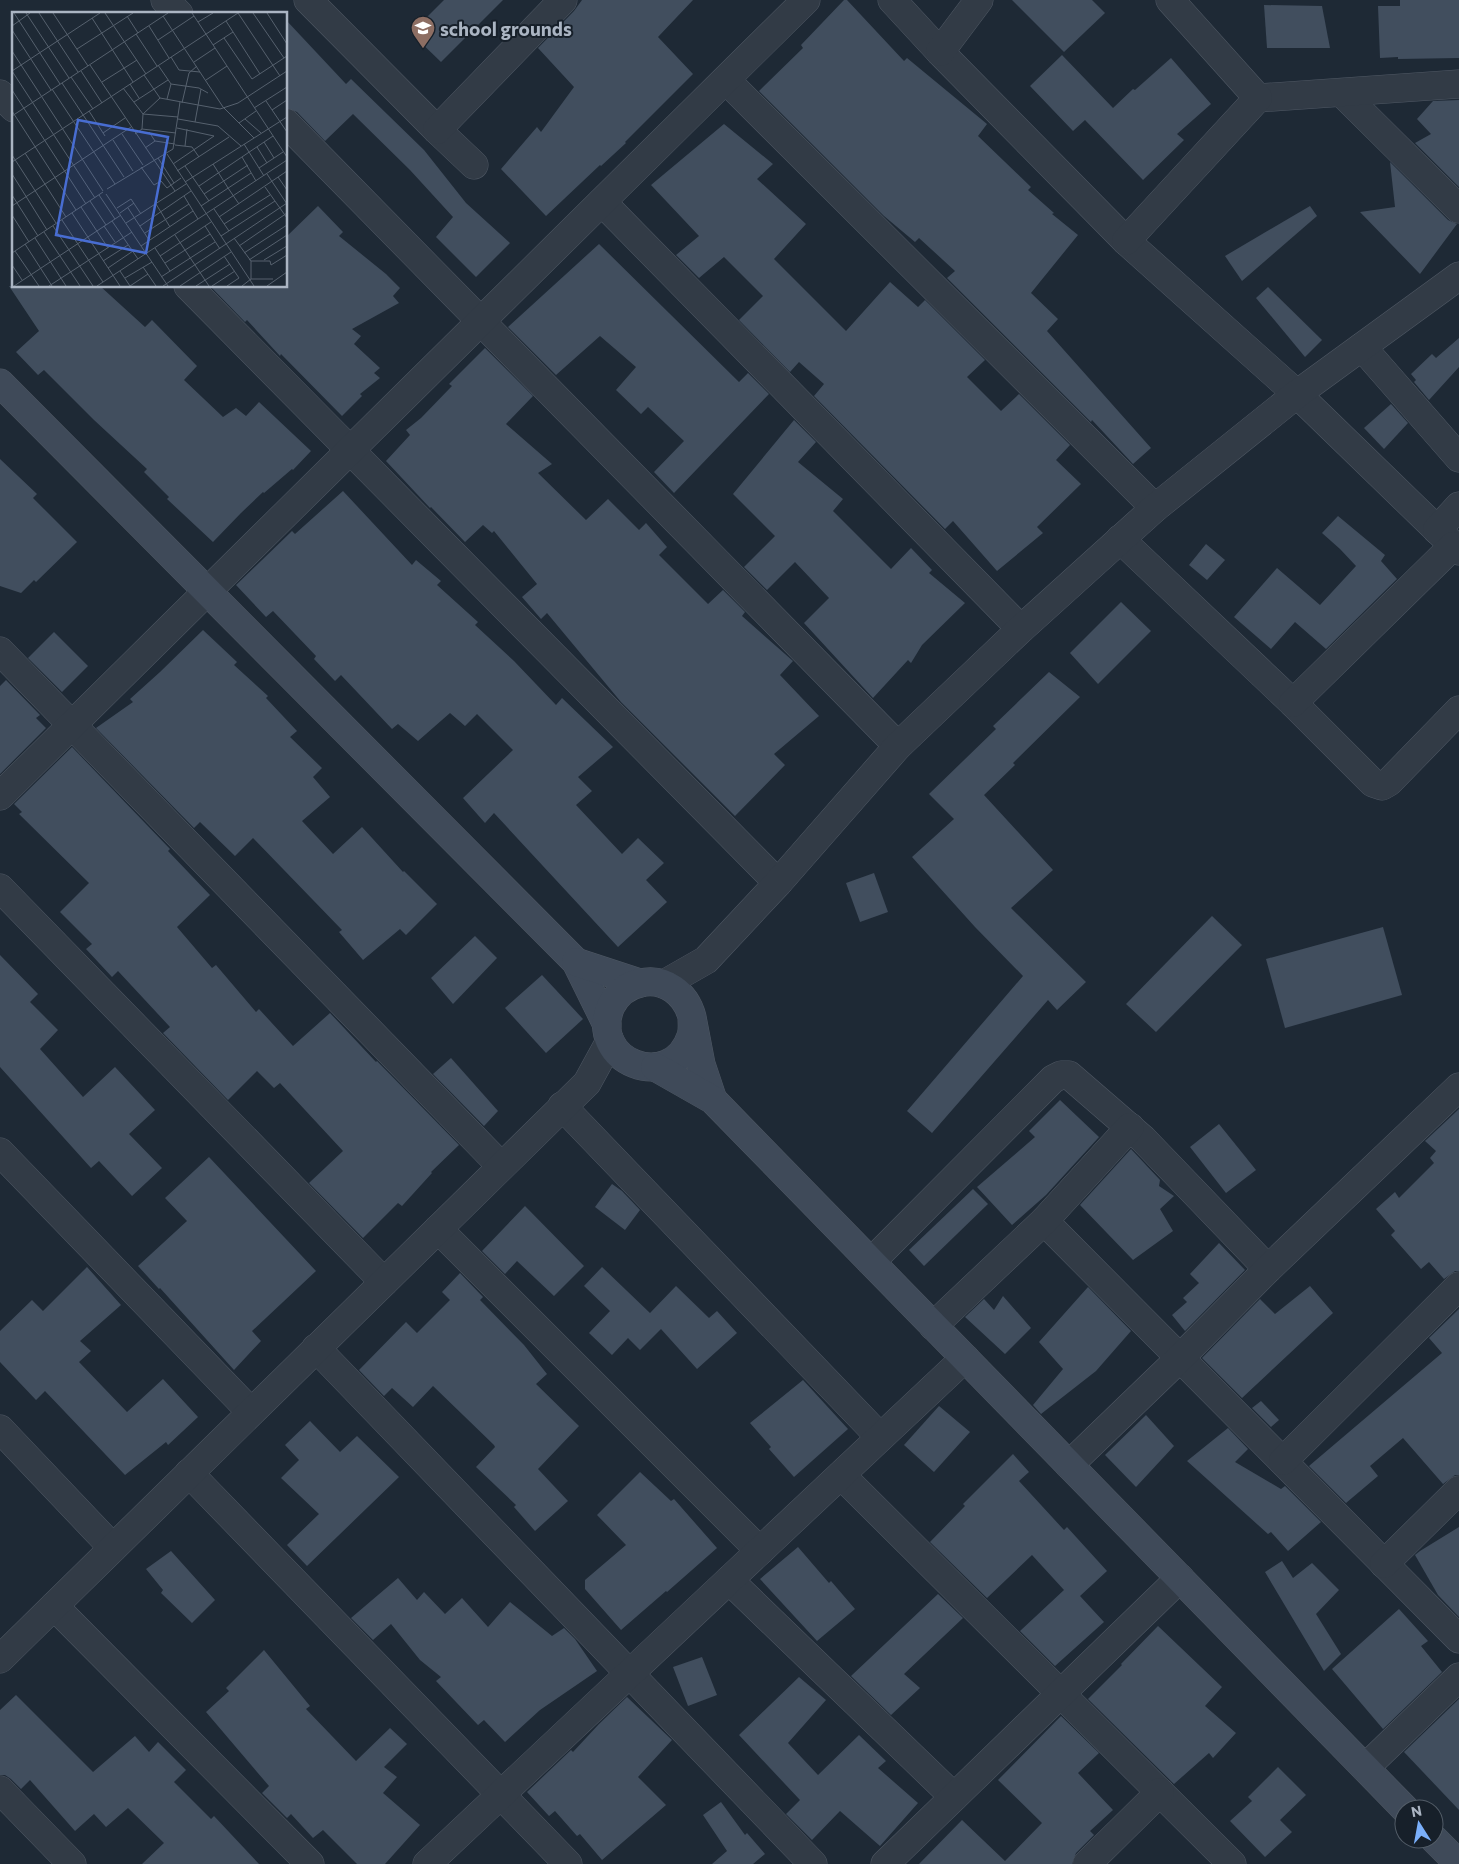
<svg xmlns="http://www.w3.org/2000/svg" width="1459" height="1864" viewBox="0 0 1459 1864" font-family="Commissioner,sans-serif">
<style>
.building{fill:#414e5e}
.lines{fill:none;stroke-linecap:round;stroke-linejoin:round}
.street-casing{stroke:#4f5864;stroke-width:29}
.secondary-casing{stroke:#4f5864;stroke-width:29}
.street{stroke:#323b46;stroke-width:28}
.secondary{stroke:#3f4a59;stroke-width:28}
.labels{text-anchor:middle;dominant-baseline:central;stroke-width:4;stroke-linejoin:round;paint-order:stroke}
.poi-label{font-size:19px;font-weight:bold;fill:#abb5c3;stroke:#17202a;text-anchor:start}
.inset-road{fill:none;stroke:#56616e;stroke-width:1}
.view{fill:#486dd2;fill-opacity:0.15;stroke:#486dd2;stroke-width:2.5}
.inset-edge{fill:none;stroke:#abb5c3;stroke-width:2.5}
</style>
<rect width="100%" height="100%" fill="#1e2935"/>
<g class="building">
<polygon points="444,0 503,0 441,62 411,33"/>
<polygon points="582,0 693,0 658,37 693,74 625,142 626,143 601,166 600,165 546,216 501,169 537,127 541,132 574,87 538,48 574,11"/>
<polygon points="844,0 847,0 904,61 907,58 987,124 978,136 1031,187 1028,190 1054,213 1052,214 1078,235 1031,293 1058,319 1047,331 1151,448 1133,464 1092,420 1091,422 947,278 955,271 919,238 915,242 884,216 759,91 803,48 801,45"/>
<polygon points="1012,0 1092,0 1105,13 1064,52"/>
<polygon points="1400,0 1459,0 1459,58 1398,59 1398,57 1380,58 1378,6 1400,6"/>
<polygon points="1264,5 1322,6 1330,48 1267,48"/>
<polygon points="286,20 346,84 351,79 424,150 466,203 510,243 476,277 436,237 453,217 410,170 353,114 325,141 297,112 286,108"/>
<polygon points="1062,55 1113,108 1133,89 1135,90 1171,58 1211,104 1177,134 1184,140 1143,180 1085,120 1073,131 1030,86"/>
<polygon points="1459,100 1459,187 1415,143 1431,134 1417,119 1433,101"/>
<polygon points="724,124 773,164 757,179 806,224 774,259 846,331 890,282 918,307 925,300 985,360 967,377 1001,411 1019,394 1070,445 1056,460 1081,484 1037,527 1043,533 997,571 953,521 945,529 814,396 824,384 799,362 790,372 739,320 763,296 724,257 699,278 676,255 699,236 651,185"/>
<polygon points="1390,162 1448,220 1457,224 1420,274 1360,212 1395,207"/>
<polygon points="318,206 343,232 339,236 386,274 400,288 393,296 399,303 352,329 361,336 354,344 380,368 374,373 380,378 360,394 362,396 342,416 281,354 280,356 247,320 245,322 210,286 286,286 286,237"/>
<polygon points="1310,206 1317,216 1242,281 1225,256"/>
<polygon points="599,244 739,382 748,373 769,394 674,493 654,472 684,441 648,407 641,414 616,390 636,367 600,336 556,375 508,327"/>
<polygon points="9,286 100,286 145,327 152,320 197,366 184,380 223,417 236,408 246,416 259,402 311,451 293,470 292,469 264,493 263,492 241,513 213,542 167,499 169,497 144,472 147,469 94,420 44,370 38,375 16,352 39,331"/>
<polygon points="1268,287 1322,340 1305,357 1256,298"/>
<polygon points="1459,338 1459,367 1429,400 1414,382 1416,380 1411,374 1432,354 1436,358"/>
<polygon points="485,348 533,396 506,424 552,464 538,473 586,520 608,499 639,530 646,523 667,547 659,555 708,604 723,590 745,612 742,616 793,661 780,675 819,716 774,754 785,765 735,816 621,702 547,613 541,619 522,597 537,584 494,531 492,533 483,525 465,542 431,507 430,508 386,461 410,435 406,430 421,418 452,386 449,384"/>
<polygon points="1391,404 1408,423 1384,449 1364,428"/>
<polygon points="794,420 816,442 798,462 843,499 833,511 891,569 911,548 932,570 929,573 965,603 922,645 911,663 908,660 873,698 804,623 829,598 795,562 767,590 744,567 775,536 733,494"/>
<polygon points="0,459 37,494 33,498 77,542 36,582 34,580 21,593 0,586"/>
<polygon points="343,491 412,565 416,560 441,581 437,585 478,622 475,625 514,661 556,705 562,698 613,747 578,777 592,791 576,805 622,854 638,838 664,863 646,880 667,902 618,947 494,813 485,823 463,798 513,750 477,714 465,726 450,713 418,741 398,724 392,729 341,675 335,681 314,659 316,656 273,611 266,617 236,585 292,531 295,534"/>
<polygon points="1338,516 1385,555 1381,561 1397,579 1326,649 1295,622 1271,649 1234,617 1277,568 1320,605 1356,566 1340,549 1322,533"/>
<polygon points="1206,544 1225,560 1207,580 1189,565"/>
<polygon points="1121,602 1151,631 1098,684 1070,653"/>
<polygon points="203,630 237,662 234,665 268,696 266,698 297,731 290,737 322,768 313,777 330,797 302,821 333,854 362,827 403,872 404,871 437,904 406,935 400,929 363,960 339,932 342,930 253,838 235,856 200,822 194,828 96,728 133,702 130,699 160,672"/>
<polygon points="54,632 88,666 62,692 28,658"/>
<polygon points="1049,672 1080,697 1013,763 1015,765 984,795 1053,870 1011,908 1086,982 1057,1010 1048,1000 932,1133 907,1111 1023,976 975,927 912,857 954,819 929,794 996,729 993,726"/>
<polygon points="6,680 40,715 36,718 46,728 0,774 0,686"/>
<polygon points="72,747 170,849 168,851 210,895 177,927 212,968 216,965 256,1012 259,1009 293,1046 330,1013 376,1062 377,1061 459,1145 431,1172 432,1173 402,1206 398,1203 363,1238 309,1183 343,1151 280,1083 274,1088 257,1071 228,1100 163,1033 170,1027 118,971 112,977 86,949 92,944 60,912 89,883 19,814 22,812 14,804"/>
<polygon points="874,873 888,912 860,922 846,883"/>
<polygon points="1212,916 1242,945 1156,1032 1126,1004"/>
<polygon points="1383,927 1402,995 1285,1028 1266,959"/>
<polygon points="475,936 497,958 453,1004 431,978"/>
<polygon points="0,955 38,994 30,1002 58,1030 40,1049 83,1097 115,1067 155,1110 129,1134 162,1168 132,1196 99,1161 91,1168 0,1067"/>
<polygon points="542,975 583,1019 546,1053 505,1008"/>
<polygon points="451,1058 498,1111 484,1126 433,1074"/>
<polygon points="1060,1100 1099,1137 1046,1195 1012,1225 977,1187 1035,1137 1029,1131"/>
<polygon points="1459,1109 1459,1271 1455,1271 1444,1279 1429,1262 1421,1269 1391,1235 1395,1231 1376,1209 1395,1192 1399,1198 1434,1163 1430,1158 1436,1151 1425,1141"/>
<polygon points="1219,1124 1256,1170 1226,1193 1190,1147"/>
<polygon points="1131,1149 1160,1180 1159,1186 1174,1196 1160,1209 1173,1231 1133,1260 1080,1205"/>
<polygon points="209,1157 316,1271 252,1331 261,1341 234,1370 160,1288 159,1289 138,1266 187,1221 165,1198"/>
<polygon points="612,1184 622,1191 640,1210 625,1230 595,1207"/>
<polygon points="973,1189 988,1204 924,1266 909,1250"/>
<polygon points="525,1206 584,1266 554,1296 517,1261 505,1274 482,1251"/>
<polygon points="1219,1243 1245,1270 1185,1331 1172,1315 1187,1302 1183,1298 1199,1283 1190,1274"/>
<polygon points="87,1267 121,1305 80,1341 91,1351 79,1362 127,1412 163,1379 198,1417 168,1445 166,1442 125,1475 45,1391 36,1400 0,1362 0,1331 32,1300 43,1311"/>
<polygon points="602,1267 650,1313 676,1286 709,1318 717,1311 737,1333 697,1369 661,1329 640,1350 628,1338 612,1355 589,1333 610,1311 584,1286"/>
<polygon points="460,1273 483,1297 480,1300 524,1345 547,1374 536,1384 579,1426 538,1469 568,1501 535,1531 514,1507 516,1505 476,1467 495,1447 494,1445 433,1386 413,1407 392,1388 384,1396 359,1370 406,1322 417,1333 450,1300 442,1292"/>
<polygon points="1310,1286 1333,1313 1242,1398 1202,1358 1260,1299 1275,1314"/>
<polygon points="1088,1287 1131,1331 1096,1371 1041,1414 1033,1405 1063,1369 1039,1342"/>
<polygon points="1003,1296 1031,1328 1005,1354 965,1317 984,1299 994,1310"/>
<polygon points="1459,1309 1459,1475 1455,1475 1443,1484 1403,1438 1370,1466 1378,1476 1346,1503 1309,1466 1442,1353 1429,1338"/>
<polygon points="803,1380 848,1429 794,1477 769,1449 771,1447 750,1423"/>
<polygon points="1261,1401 1279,1420 1271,1427 1252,1408"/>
<polygon points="939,1406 970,1432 934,1472 904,1445"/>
<polygon points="1146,1415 1174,1446 1136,1487 1105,1455"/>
<polygon points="310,1421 340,1452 357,1436 399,1477 307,1566 287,1545 319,1514 281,1478 299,1460 285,1445"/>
<polygon points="1228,1428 1248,1449 1235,1462 1281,1489 1285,1486 1321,1522 1288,1551 1271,1532 1268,1534 1187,1461"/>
<polygon points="1013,1454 1029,1472 1019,1481 1064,1530 1067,1527 1107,1571 1080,1596 1104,1622 1055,1666 1020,1631 1064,1590 1032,1555 987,1598 930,1542 965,1506 963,1504"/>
<polygon points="640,1472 671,1501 674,1499 717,1548 667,1592 666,1591 621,1630 585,1589 585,1580 626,1545 597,1515"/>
<polygon points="1459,1527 1459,1617 1438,1595 1415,1555 1420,1551"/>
<polygon points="798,1547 829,1583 831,1581 855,1609 817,1641 760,1579"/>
<polygon points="171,1551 215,1600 192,1623 161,1593 163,1590 146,1569"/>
<polygon points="1282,1561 1293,1578 1312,1563 1339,1590 1316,1614 1341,1654 1324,1671 1265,1572"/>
<polygon points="398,1578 417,1600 424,1592 445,1614 462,1598 488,1627 510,1602 552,1636 564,1628 575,1639 597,1671 540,1710 505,1742 484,1720 478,1725 456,1702 436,1681 441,1677 420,1660 391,1624 373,1640 351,1618"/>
<polygon points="938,1594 963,1618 904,1674 920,1688 891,1715 851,1676"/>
<polygon points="1399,1609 1428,1641 1421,1646 1442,1672 1383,1729 1332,1669"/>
<polygon points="1158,1626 1222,1687 1205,1706 1236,1733 1213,1758 1209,1753 1174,1784 1088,1699 1122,1665 1121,1664"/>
<polygon points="264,1650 310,1706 306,1709 356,1761 390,1728 407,1744 384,1767 397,1777 383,1793 420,1825 385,1864 357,1864 323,1830 313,1838 291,1814 287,1818 262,1793 269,1786 206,1712 229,1691 226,1688"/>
<polygon points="702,1657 717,1695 688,1706 673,1667"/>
<polygon points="799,1677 826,1700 788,1743 818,1775 859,1735 886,1761 878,1768 918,1803 880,1846 840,1811 812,1840 786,1814 800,1800 739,1735"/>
<polygon points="16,1695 93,1772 135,1736 149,1752 158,1742 186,1770 174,1782 211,1819 214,1816 259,1864 142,1864 164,1843 128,1808 106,1827 94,1814 75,1831 30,1780 21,1789 11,1779 5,1775 0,1775 0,1710"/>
<polygon points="627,1697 672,1740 638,1777 666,1805 602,1860 580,1834 577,1836 555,1811 549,1816 527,1792 571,1750 573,1752 599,1724"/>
<polygon points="1459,1699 1459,1810 1404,1752"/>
<polygon points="1061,1716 1099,1753 1078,1773 1113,1810 1090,1831 1094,1835 1076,1853 1072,1864 919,1864 962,1820 1005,1861 1042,1823 998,1780"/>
<polygon points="1278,1767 1306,1795 1280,1820 1292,1832 1265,1857 1230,1821 1252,1801 1248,1797"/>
<polygon points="721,1802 745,1835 747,1833 765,1854 753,1864 712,1864 727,1851 703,1815"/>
</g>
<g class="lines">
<defs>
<g id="street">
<polyline points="165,0 179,14"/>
<polyline points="308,0 437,130 474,165"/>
<polyline points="892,0 940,52 1126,241 1297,394 1459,551"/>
<polyline points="940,52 979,0"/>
<polyline points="726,80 1155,508"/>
<polyline points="1342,93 1459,209"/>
<polyline points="0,94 14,108"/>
<polyline points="1258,98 1459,84"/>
<polyline points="286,123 898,746"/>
<polyline points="437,130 563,0"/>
<polyline points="602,202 1021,629"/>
<polyline points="1126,241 1258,98 1170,0"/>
<polyline points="188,286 778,883"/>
<polyline points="1362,347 1459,458"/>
<polyline points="1437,530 1459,506"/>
<polyline points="1120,539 1293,703 1373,783 1382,786 1389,782 1459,710"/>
<polyline points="0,651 501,1166"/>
<polyline points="1293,703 1453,546"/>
<polyline points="0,796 806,0"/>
<polyline points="0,888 384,1282"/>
<polyline points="664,984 706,960 778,883 898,746 1021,629 1155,508 1297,394 1459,276"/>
<polyline points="562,1106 880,1437"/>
<polyline points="0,1152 251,1412"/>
<polyline points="1044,1221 1459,1639"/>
<polyline points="438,1229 760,1551"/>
<polyline points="871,1262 1053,1079 1061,1075 1069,1075 1143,1139 1268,1269"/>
<polyline points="933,1326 1044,1221 1130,1127"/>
<polyline points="316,1348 813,1864"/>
<polyline points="0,1429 113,1548"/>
<polyline points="1283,1461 1459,1286"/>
<polyline points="1069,1465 1180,1358 1268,1269 1459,1087"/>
<polyline points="189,1473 568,1864"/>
<polyline points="841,1475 1232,1864"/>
<polyline points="1384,1564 1459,1490"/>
<polyline points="729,1580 954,1797"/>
<polyline points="54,1606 310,1864"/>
<polyline points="0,1659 587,1083 610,1041"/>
<polyline points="1365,1768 1459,1677"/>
<polyline points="0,1790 72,1864"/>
<polyline points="427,1864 965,1358"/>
<polyline points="885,1864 1180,1578"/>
<polyline points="1087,1864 1160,1792"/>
</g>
<g id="secondary">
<polyline points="0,383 576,962 607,1025"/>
<polyline points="576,962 640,983"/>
<path d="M 692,1017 C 692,1023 693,1030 691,1036 C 671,1095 587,1061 611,1006 C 617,994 627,986 640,983 C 665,977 686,994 692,1017 L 701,1064 L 713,1100"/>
<polyline points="655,1067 713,1100 1405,1809"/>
<polyline points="1434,1839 1459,1864"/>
</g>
</defs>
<use href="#street" class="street-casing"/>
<use href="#secondary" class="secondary-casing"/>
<use href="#street" class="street"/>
<use href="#secondary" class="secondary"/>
</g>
<defs>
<symbol id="school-pin" viewBox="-11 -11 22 30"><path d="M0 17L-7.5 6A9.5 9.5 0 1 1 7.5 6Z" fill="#8d6e63" stroke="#17202a"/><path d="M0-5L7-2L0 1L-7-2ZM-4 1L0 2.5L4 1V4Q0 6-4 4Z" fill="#fff"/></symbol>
</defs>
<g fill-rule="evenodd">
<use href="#school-pin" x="409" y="14" width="28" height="38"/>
</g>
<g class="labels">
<g class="poi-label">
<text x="440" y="28">school grounds</text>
</g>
</g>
<g transform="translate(12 12)">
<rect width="275" height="275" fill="#1e2935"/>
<path class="inset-road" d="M 2,1 L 48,72M 14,1 L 57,66M 27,1 L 66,60M 41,1 L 76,54M 93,1 L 134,62M 180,1 L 275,145M 226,1 L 268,64M 241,1 L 272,46M 255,1 L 275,32M 115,4 L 126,21M 151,4 L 211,95 L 242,126M 80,6 L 121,70M 214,9 L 248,62M 186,10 L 201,1M 0,14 L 18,1M 137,14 L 157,46M 0,18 L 39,78M 124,22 L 145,54M 212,26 L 240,67 L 275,44M 146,28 L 182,4M 201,33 L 221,20M 65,37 L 121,1M 0,39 L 91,179M 159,45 L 167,58 L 188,60M 182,50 L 203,36M 78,53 L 163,179M 146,53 L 159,72 L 187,76 L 196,81M 0,59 L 83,186M 0,59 L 88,1M 69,59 L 90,91M 132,63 L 148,86M 59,65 L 81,97M 194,68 L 215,54M 90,70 L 125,48M 50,71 L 112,165M 118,72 L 127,86M 111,76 L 131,102 L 130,117 L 123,122M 40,77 L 103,172M 0,78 L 74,192M 155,87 L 159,72M 254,89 L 275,120M 122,90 L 156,68M 170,91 L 177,61 L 185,54M 242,96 L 275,75M 260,98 L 275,88M 0,99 L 64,198M 77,99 L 93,124M 131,102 L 148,86 L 208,97 L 226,91 L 275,59M 131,102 L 166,105M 0,104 L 156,1M 166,107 L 206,114 L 229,134M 233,107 L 249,121M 183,110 L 189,77M 227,111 L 244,99M 130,117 L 164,121M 91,121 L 113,106M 110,122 L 131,153M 101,128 L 121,159M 143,129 L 163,132M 252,130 L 262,146M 232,132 L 252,164M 163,133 L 180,135 L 187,145M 173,134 L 175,117M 245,135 L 255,151M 133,136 L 143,129 L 137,120M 13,141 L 54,205M 155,142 L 242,274M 0,143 L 44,211M 230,145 L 244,169M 146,146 L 162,171M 0,150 L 226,1M 161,152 L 202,124 L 165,116M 201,152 L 216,176M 173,154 L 197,189M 129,155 L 142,173 L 149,169 L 155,176 L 169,166M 247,156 L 271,140M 165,159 L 217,125M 0,162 L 35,218M 255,162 L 275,192M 266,165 L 275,178M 173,170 L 275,105M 187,174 L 261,124M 253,175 L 275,206M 216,176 L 227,192M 95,177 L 161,137 L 168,90M 94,182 L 156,274M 192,182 L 236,153M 0,183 L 26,224M 87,183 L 103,207M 172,184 L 186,207M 78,189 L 94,213M 144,192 L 158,215M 0,194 L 119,115M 189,194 L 239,161M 69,195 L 96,236M 105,196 L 119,187 L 129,202M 116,196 L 137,228M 202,197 L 217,219M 60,201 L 108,274M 108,201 L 122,191M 0,203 L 17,230M 207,205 L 275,159M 50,208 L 91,270M 100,209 L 126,247M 114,211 L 174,172M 212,212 L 258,183M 41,214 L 81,274M 92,214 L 103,230M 128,214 L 179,179M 193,214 L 208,237M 32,220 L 68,274M 133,221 L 177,192M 163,223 L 197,274M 209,224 L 263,189M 23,226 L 54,274M 222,226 L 239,249 L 239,267 L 230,274M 13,232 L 40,274M 214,232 L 275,191M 129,234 L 181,199M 227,234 L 275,201M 143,236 L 158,259M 3,239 L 27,274M 0,241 L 91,180M 232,241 L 275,213M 148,244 L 199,210M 212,244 L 227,266 L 215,274M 237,248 L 275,223M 252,248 L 275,234M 91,249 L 116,233M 239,249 L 258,249 L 259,253 L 275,243M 153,251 L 198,222M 0,253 L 10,268M 131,255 L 144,274M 96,256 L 121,239M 108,259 L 118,274M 149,265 L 203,230M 113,266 L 140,250M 239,267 L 261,267M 2,274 L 109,203M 37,274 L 120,220M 85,274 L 275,148M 118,274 L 136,262M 151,274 L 214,232M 168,274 L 219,240M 184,274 L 218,252M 200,274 L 223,259M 255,274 L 275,260"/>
<path class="view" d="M 66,108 L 156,125 L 134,241 L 44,223 Z"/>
<rect width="275" height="275" class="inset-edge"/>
</g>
<g transform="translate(1419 1824) rotate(349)"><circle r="24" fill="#17202a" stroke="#525c67"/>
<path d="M0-4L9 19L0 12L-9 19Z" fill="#7aaffa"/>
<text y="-8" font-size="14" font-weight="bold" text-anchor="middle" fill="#abb5c3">N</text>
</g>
</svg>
